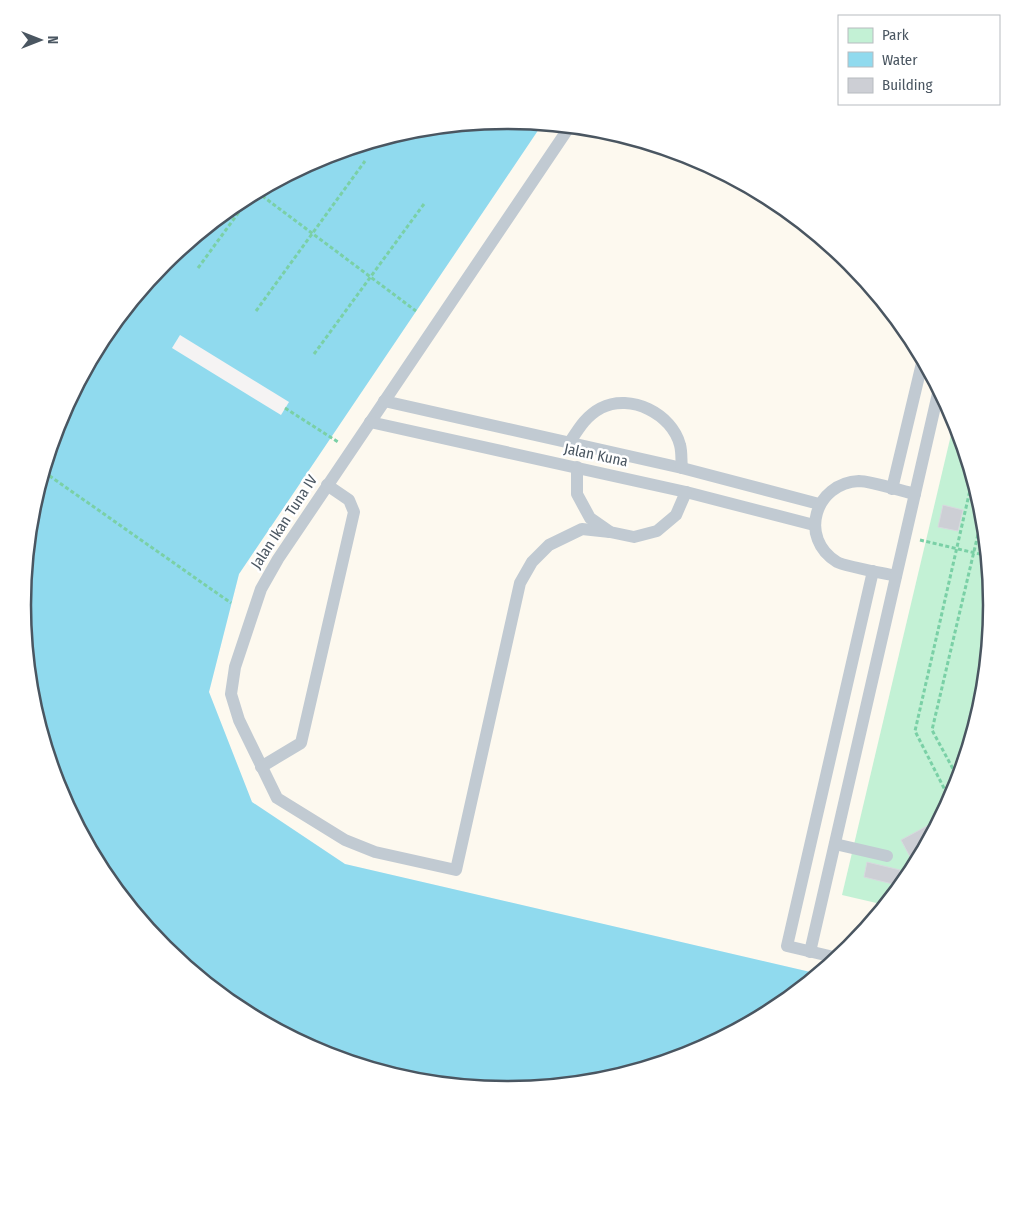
<svg xmlns="http://www.w3.org/2000/svg" width="1015" height="1210" viewBox="0 0 1015 1210" font-family="'Fira Sans Condensed',sans-serif">
<style>
.commercial{fill:#fdf9ef}
.green{fill:#c3f1d5}
.water{fill:#90daee}
.pier{fill:#f5f3f3}
.building{fill:#cdcfd5;stroke:#d7d9de}
.lines{fill:none;stroke-linecap:round;stroke-linejoin:round}
.path{stroke:#7ad0a6;stroke-width:3;stroke-dasharray:4 2.5;stroke-linecap:butt}
.service{stroke:#c1cad2;stroke-width:12}
.labels{text-anchor:middle;dominant-baseline:central;stroke-width:5;stroke-linejoin:round;paint-order:stroke}
.street-label{font-size:15px;fill:#4a5661;stroke:#fff}
.rim{fill:none;stroke:#4a5661;stroke-width:2.5}
</style>
<rect width="100%" height="100%" fill="#f5f3f3"/>
<polygon class="commercial" points="543,123 602,129 693,157 777,202 851,262 911,336 956,420 983,511 992,605 983,700 955,791 911,875 850,948 819,974 345,864 252,802 209,692 239,574"/>
<polygon class="green" points="955,418 983,511 992,605 983,700 955,791 911,875 885,905 842,895"/>
<polygon class="water" points="508,120 543,123 239,574 209,692 252,802 345,864 819,974 777,1008 693,1053 602,1081 507,1090 413,1081 322,1053 238,1008 164,948 104,874 59,790 32,699 23,605 32,510 60,419 104,335 165,262 238,202 322,157 413,129"/>
<polygon class="pier" points="180,335 289,402 281,415 172,348"/>
<g class="building">
<polygon points="943,505 963,510 958,531 938,527"/>
<polygon points="987,547 989,569 982,568"/>
<polygon points="929,825 933,832 915,866 901,840"/>
<polygon points="867,862 900,870 897,885 864,877"/>
</g>
<g class="lines">
<g class="path">
<polyline points="257,192 416,311"/>
<polyline points="198,268 252,194"/>
<polyline points="256,311 365,161"/>
<polyline points="314,354 424,204"/>
<polyline points="285,408 338,442"/>
<polyline points="44,472 231,603"/>
<polyline points="920,540 988,556"/>
<polyline points="959,780 932,730 983,513"/>
<polyline points="950,800 915,731 973,477"/>
</g>
<g class="service">
<polyline points="570,126 278,559 261,589 235,667 231,694 239,720 277,798 345,840 375,852 456,870 520,583 532,562 549,545 582,529 610,532"/>
<polyline points="384,401 682,468 819,504"/>
<polyline points="370,422 686,492 814,525"/>
<path d="M 570,442 C 579,428 586,416 601,408 C 631,393 672,414 680,445 C 682,452 681,461 682,468"/>
<polyline points="577,467 577,494 590,518 610,532 634,537 657,531 676,515 686,492"/>
<polyline points="892,489 923,359"/>
<path d="M 896,576 C 883,573 847,567 837,562 C 798,538 815,483 859,481 C 870,481 902,491 915,494"/>
<polyline points="261,767 301,743 354,512 349,500 327,485"/>
<polyline points="835,844 887,856"/>
<polyline points="810,952 939,389"/>
<polyline points="838,958 787,946 873,571"/>
</g>
</g>
<g class="labels">
<g class="street-label">
<text transform="translate(596 455) rotate(12)">Jalan Kuna</text>
<text transform="translate(284 522) rotate(-57)">Jalan Ikan Tuna IV</text>
</g>
</g>
<path d="M0 0H1015V1210H0ZM31 605a476 476 0 1 1 952 0a476 476 0 1 1-952 0Z" fill="#fff" fill-rule="evenodd"/>
<path class="rim" d="M31 605a476 476 0 1 1 952 0a476 476 0 1 1-952 0Z"/>
<rect x="838" y="15" width="162" height="90" fill="#ffffff" stroke="#b7bbc0"/>
<rect x="848" y="28" width="25" height="15" fill="#c3f1d5" stroke="#b7bbc0"/>
<text x="882" y="40" font-size="15" fill="#4a5661">Park</text>
<rect x="848" y="52" width="25" height="15" fill="#90daee" stroke="#b7bbc0"/>
<text x="882" y="65" font-size="15" fill="#4a5661">Water</text>
<rect x="848" y="78" width="25" height="15" fill="#cdcfd5" stroke="#b7bbc0"/>
<text x="882" y="90" font-size="15" fill="#4a5661">Building</text>
<g transform="translate(40 40) rotate(90)" stroke="#ffffff" stroke-width="4" paint-order="stroke">
<path d="M0-4L9 19L0 12L-9 19Z" fill="#4a5661"/>
<text y="-8" font-size="14" font-weight="bold" text-anchor="middle" fill="#4a5661">N</text>
</g>
</svg>
